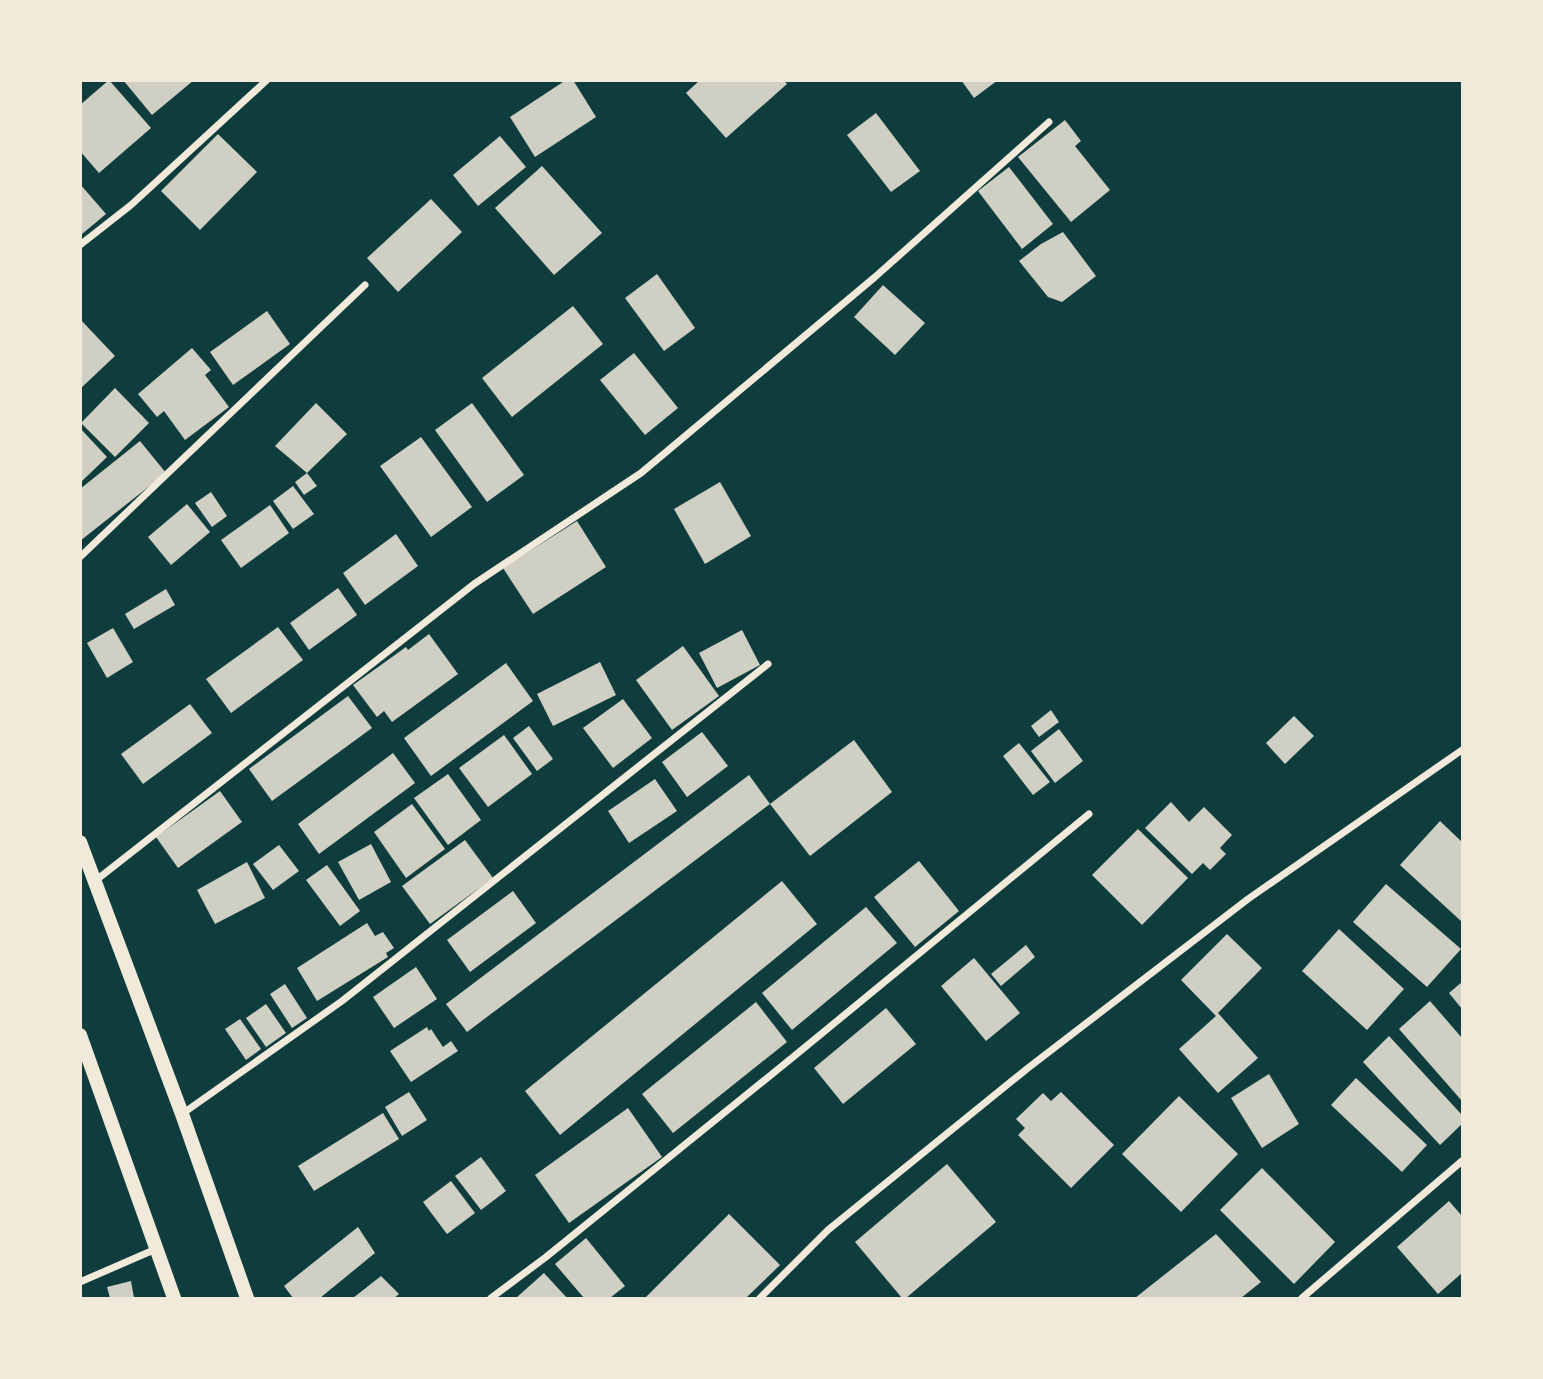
<svg xmlns="http://www.w3.org/2000/svg" width="1543" height="1379" viewBox="0 0 1543 1379" font-family="'Golos Text',sans-serif">
<style>
.building{fill:#cfcfc3}
.lines{fill:none;stroke-linecap:round;stroke-linejoin:round}
.minor{stroke:#f1e9da;stroke-width:7}
.secondary{stroke:#f1e9da;stroke-width:14}
</style>
<rect width="100%" height="100%" fill="#0f3d3e"/>
<g class="building">
<polygon points="109,80 151,128 99,173 80,151 80,105"/>
<polygon points="123,80 194,80 152,115"/>
<polygon points="566,80 573,80 596,117 535,157 510,117"/>
<polygon points="700,80 784,80 787,84 726,138 686,93"/>
<polygon points="961,80 998,80 974,98"/>
<polygon points="876,113 920,171 891,192 847,135"/>
<polygon points="1065,120 1081,141 1075,146 1110,190 1071,222 1018,157"/>
<polygon points="218,134 257,172 200,230 161,191"/>
<polygon points="500,136 526,167 478,206 453,175"/>
<polygon points="542,166 602,233 554,275 495,208"/>
<polygon points="1009,167 1053,224 1022,249 978,191"/>
<polygon points="80,184 106,214 82,234 80,232"/>
<polygon points="431,199 462,232 398,292 367,258"/>
<polygon points="1063,232 1096,276 1062,302 1048,297 1019,261 1041,244"/>
<polygon points="657,274 695,328 664,351 625,298"/>
<polygon points="883,285 925,323 895,355 854,317"/>
<polygon points="573,306 603,344 512,417 482,378"/>
<polygon points="267,311 290,344 233,385 210,352"/>
<polygon points="80,319 115,356 80,389"/>
<polygon points="192,348 211,370 205,375 229,407 185,440 164,411 157,417 138,394"/>
<polygon points="634,353 678,408 645,435 600,380"/>
<polygon points="115,388 149,423 115,457 81,423"/>
<polygon points="316,403 347,434 307,473 275,446"/>
<polygon points="472,403 524,475 487,502 435,430"/>
<polygon points="80,428 107,457 80,483"/>
<polygon points="421,437 472,507 431,537 380,466"/>
<polygon points="140,441 166,473 80,541 80,489"/>
<polygon points="307,473 317,486 304,495 295,482"/>
<polygon points="720,482 751,536 705,564 674,509"/>
<polygon points="293,486 314,514 293,529 273,501"/>
<polygon points="211,492 227,516 212,527 195,503"/>
<polygon points="187,504 210,532 171,565 148,537"/>
<polygon points="270,505 289,533 241,568 221,540"/>
<polygon points="577,521 606,567 533,614 503,568"/>
<polygon points="396,534 418,566 365,605 343,573"/>
<polygon points="338,588 357,615 309,650 290,623"/>
<polygon points="166,589 175,605 134,629 125,614"/>
<polygon points="278,627 303,660 231,713 206,679"/>
<polygon points="113,628 133,662 107,678 87,643"/>
<polygon points="742,630 760,665 717,688 699,653"/>
<polygon points="429,634 458,674 392,722 384,711 377,717 353,685 406,647 408,650"/>
<polygon points="683,646 719,696 672,730 636,680"/>
<polygon points="600,662 616,695 553,726 537,694"/>
<polygon points="506,663 533,701 431,776 404,738"/>
<polygon points="348,696 372,728 272,801 249,769"/>
<polygon points="623,699 652,738 613,768 583,728"/>
<polygon points="190,704 212,733 143,784 121,754"/>
<polygon points="1051,710 1059,722 1039,737 1031,726"/>
<polygon points="1294,716 1314,736 1285,764 1266,743"/>
<polygon points="529,726 553,759 537,771 513,738"/>
<polygon points="1059,729 1083,761 1055,783 1031,751"/>
<polygon points="702,732 728,766 687,797 662,762"/>
<polygon points="504,735 532,774 488,807 459,768"/>
<polygon points="854,740 892,792 810,856 770,804"/>
<polygon points="1019,743 1050,782 1033,795 1003,756"/>
<polygon points="393,753 415,783 319,854 298,824"/>
<polygon points="448,774 481,820 448,845 414,798"/>
<polygon points="749,775 770,804 467,1032 446,1004"/>
<polygon points="655,779 677,811 629,843 608,811"/>
<polygon points="220,791 242,822 178,868 156,837"/>
<polygon points="1171,802 1189,822 1204,807 1232,835 1220,848 1226,854 1210,870 1203,863 1192,874 1145,828"/>
<polygon points="412,804 445,849 406,878 374,832"/>
<polygon points="1440,821 1462,842 1462,922 1400,865"/>
<polygon points="1138,829 1188,878 1142,925 1092,875"/>
<polygon points="465,840 493,878 430,924 402,886"/>
<polygon points="371,844 391,882 359,900 338,862"/>
<polygon points="279,845 299,871 273,890 253,864"/>
<polygon points="919,861 959,911 915,947 874,897"/>
<polygon points="247,862 265,898 215,924 197,890"/>
<polygon points="327,865 360,911 340,926 306,880"/>
<polygon points="782,881 817,924 560,1135 525,1091"/>
<polygon points="1386,884 1461,949 1427,987 1353,922"/>
<polygon points="513,891 536,923 470,972 447,940"/>
<polygon points="866,907 897,943 792,1030 762,993"/>
<polygon points="367,923 375,936 383,932 394,948 386,953 388,957 317,1001 297,968"/>
<polygon points="1339,929 1404,989 1367,1030 1302,971"/>
<polygon points="1227,934 1262,968 1218,1013 1258,1058 1218,1093 1179,1049 1216,1016 1181,980"/>
<polygon points="1026,945 1035,957 1001,986 991,974"/>
<polygon points="974,958 1020,1013 986,1041 941,986"/>
<polygon points="416,967 437,999 394,1028 373,997"/>
<polygon points="1462,982 1462,1009 1449,993"/>
<polygon points="285,984 307,1018 292,1028 270,994"/>
<polygon points="1430,1001 1462,1038 1462,1101 1399,1029"/>
<polygon points="756,1002 787,1042 673,1133 642,1094"/>
<polygon points="266,1004 286,1033 266,1047 246,1018"/>
<polygon points="886,1008 916,1044 843,1104 814,1068"/>
<polygon points="240,1019 261,1049 246,1060 225,1029"/>
<polygon points="427,1027 429,1031 431,1029 443,1047 451,1041 458,1051 411,1082 390,1051"/>
<polygon points="1389,1036 1462,1115 1462,1124 1440,1145 1363,1062"/>
<polygon points="1269,1074 1299,1124 1262,1148 1231,1098"/>
<polygon points="1356,1078 1427,1145 1402,1172 1331,1105"/>
<polygon points="409,1092 427,1120 402,1136 385,1107"/>
<polygon points="1061,1092 1114,1145 1071,1188 1018,1135 1025,1128 1016,1119 1043,1093 1051,1101"/>
<polygon points="1179,1096 1238,1154 1181,1212 1122,1154"/>
<polygon points="628,1108 662,1157 569,1223 535,1175"/>
<polygon points="383,1113 399,1139 314,1191 298,1166"/>
<polygon points="481,1157 506,1191 481,1210 455,1176"/>
<polygon points="947,1164 996,1222 906,1298 902,1298 855,1242"/>
<polygon points="1262,1168 1335,1242 1294,1284 1220,1210"/>
<polygon points="451,1181 475,1213 447,1234 423,1202"/>
<polygon points="1449,1201 1462,1216 1462,1273 1438,1294 1397,1247"/>
<polygon points="729,1214 780,1265 746,1298 648,1298 646,1297"/>
<polygon points="358,1227 375,1253 320,1298 293,1298 284,1286"/>
<polygon points="1216,1234 1261,1282 1241,1298 1135,1298"/>
<polygon points="586,1238 625,1286 610,1298 584,1298 555,1264"/>
<polygon points="544,1273 567,1298 516,1298"/>
<polygon points="381,1276 399,1294 394,1298 353,1298"/>
<polygon points="131,1281 134,1298 110,1298 107,1287"/>
</g>
<g class="lines">
<g class="minor">
<polyline points="80,245 131,205 267,80"/>
<polyline points="80,557 365,285"/>
<polyline points="95,881 474,584 641,473 875,277 1049,122"/>
<polyline points="182,1114 342,1001 768,664"/>
<polyline points="80,1282 156,1249"/>
<polyline points="491,1298 546,1257 798,1053 1089,814"/>
<polyline points="760,1298 828,1230 1028,1068 1248,899 1462,750"/>
<polyline points="1302,1298 1462,1161"/>
</g>
<g class="secondary">
<polyline points="80,842 182,1114 247,1298"/>
<polyline points="80,1035 174,1298"/>
</g>
</g>
<rect width="1543" height="1379" fill="none" stroke="#f1e9da" stroke-width="164"/>
</svg>
